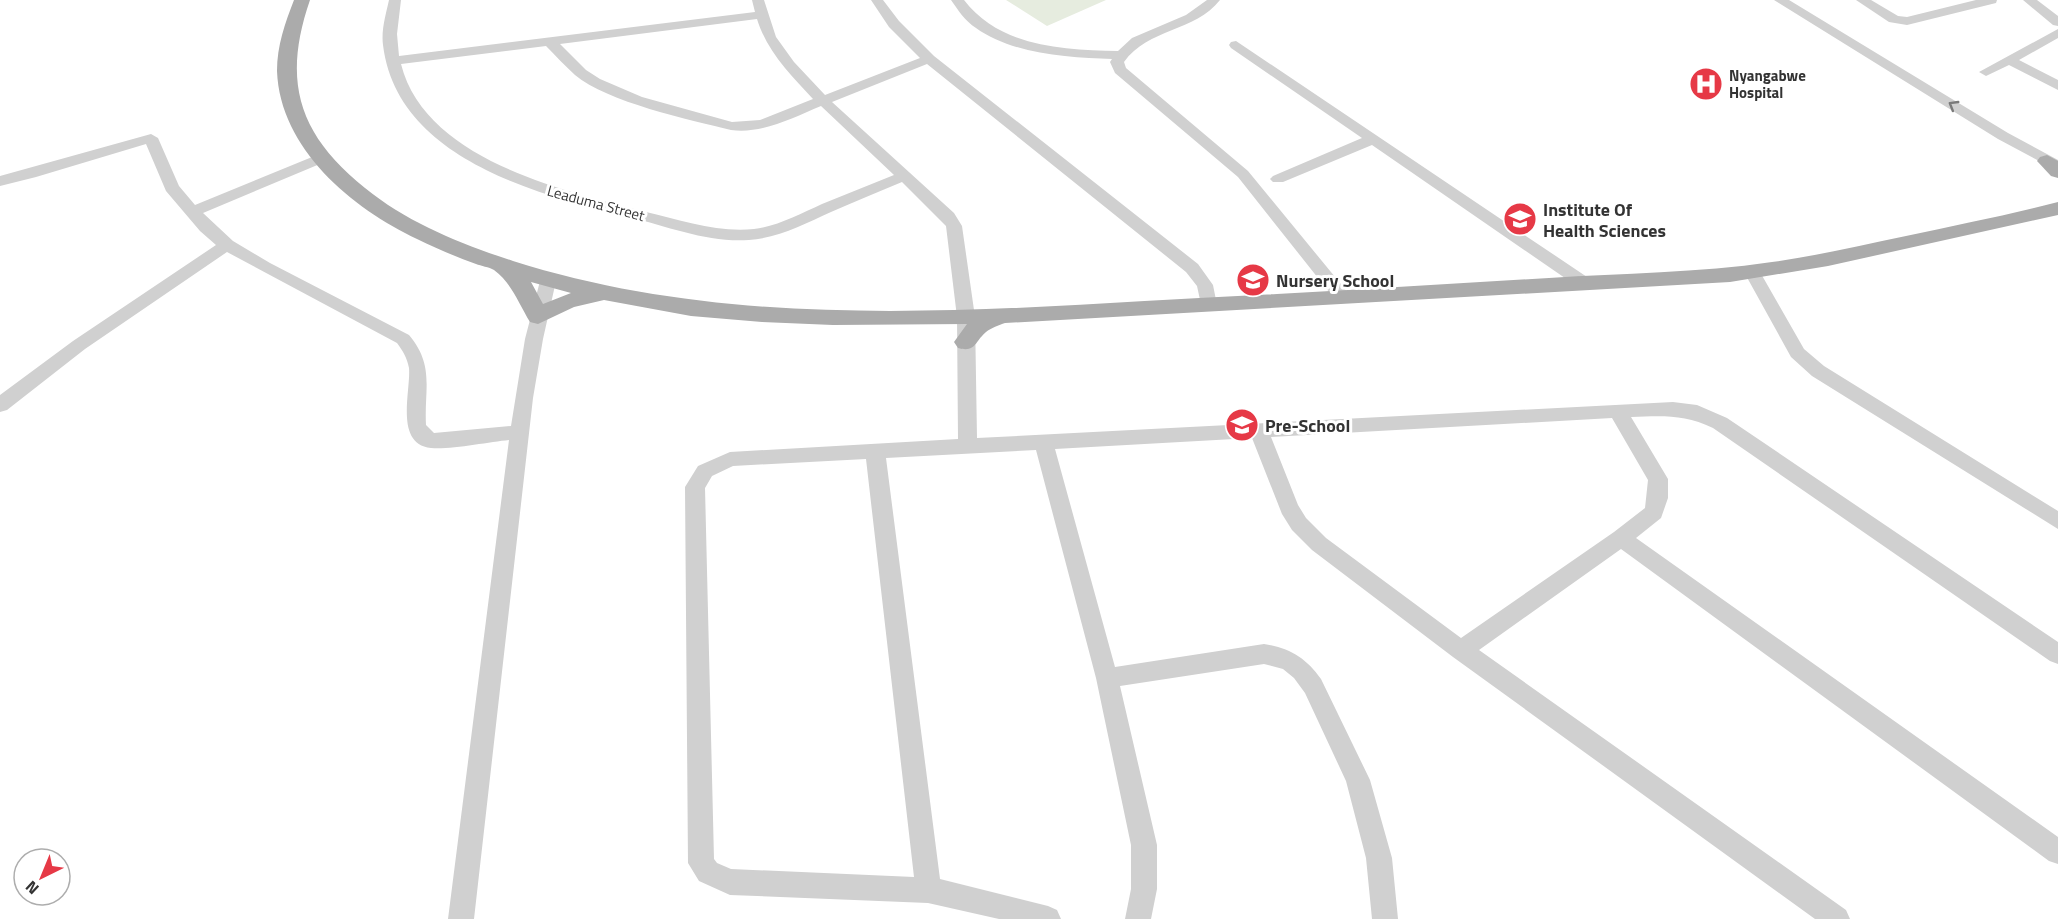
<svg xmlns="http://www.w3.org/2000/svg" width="2058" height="919" viewBox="0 0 2058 919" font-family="'Titillium Web',sans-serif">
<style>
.green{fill:#e6ecdf}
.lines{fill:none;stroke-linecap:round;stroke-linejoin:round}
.minor{fill:#d0d0d0;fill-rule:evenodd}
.major{fill:#ababab;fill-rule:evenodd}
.oneway{stroke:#7a7a7a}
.labels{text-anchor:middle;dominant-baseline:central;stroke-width:6;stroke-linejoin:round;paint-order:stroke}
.far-poi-label{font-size:15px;font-weight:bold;fill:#333;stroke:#fff;text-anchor:start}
.far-street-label{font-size:15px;fill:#333;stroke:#fff}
.poi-label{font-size:18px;font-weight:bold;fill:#333;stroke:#fff;text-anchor:start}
</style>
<rect width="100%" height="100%" fill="#fff"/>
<polygon class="green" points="1006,0 1106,0 1047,26"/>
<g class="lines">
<g class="minor">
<path d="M 389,0 L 401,0 L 397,34 L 399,56 L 755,12 L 752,0 L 764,0 L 776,37 L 794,62 L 825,95 L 920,58 L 889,27 L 871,0 L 883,0 L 899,21 L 934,56 L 1198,264 L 1213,285 L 1217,305 L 1214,309 L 1202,309 L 1197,286 L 1186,272 L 927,64 L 832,102 L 954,213 L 962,226 L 975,317 L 977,438 L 1673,402 L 1697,405 L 1727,418 L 2058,642 L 2058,664 L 2050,661 L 1713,428 C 1684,414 1662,416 1631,417 L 1668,479 L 1668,498 L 1661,518 L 1636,538 L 2058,837 L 2058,864 L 2049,861 L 1621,549 L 1479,650 L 1846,910 L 1850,919 L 1815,919 L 1453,657 L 1312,550 L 1292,530 L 1282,514 L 1252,438 L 1055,449 L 1115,667 L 1264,644 C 1290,648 1306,658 1321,679 L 1370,780 L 1392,858 L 1398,919 L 1372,919 L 1366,858 L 1346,781 L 1305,693 L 1294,678 L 1283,669 L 1264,664 L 1120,686 L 1157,845 L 1157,889 L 1151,919 L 1125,919 L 1131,889 L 1131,845 L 1096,678 L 1036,450 L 886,458 L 940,879 L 1048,906 L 1057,910 L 1061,919 L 999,919 L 928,903 L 730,895 L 699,881 L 688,863 L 685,487 L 698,466 L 730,452 L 958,439 L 957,317 L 946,226 L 902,182 C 878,192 854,202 831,212 C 805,224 778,238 749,240 C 710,243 668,227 630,217 C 535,194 397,158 383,45 C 381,30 386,14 389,0 ZM 757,19 C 767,52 791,75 813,99 L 760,120 L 732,122 L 642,97 L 600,79 L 586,70 L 560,44 ZM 546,46 C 556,56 565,66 575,75 C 607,102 690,120 731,130 C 763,134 792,118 821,106 L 894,175 C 870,185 846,194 822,204 C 800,214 778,226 754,229 C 718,233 681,220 646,212 C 564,191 425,160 401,64 ZM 1612,418 L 1648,480 L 1645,508 L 1614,532 L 1461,638 L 1326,538 L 1306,518 L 1298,505 L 1271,437 ZM 866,459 L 914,877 L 731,869 L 717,863 L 714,859 L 705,488 L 712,476 L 733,466 Z"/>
<path d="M 951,0 L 964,0 C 1000,47 1063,50 1118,51 L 1132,38 L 1186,15 L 1207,0 L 1220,0 C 1195,32 1148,28 1124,62 L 1126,68 L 1248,171 L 1349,294 L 1352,298 L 1349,302 L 1337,302 L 1238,177 L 1115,73 L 1110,62 L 1112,59 C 1069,58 1012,54 976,28 C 965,21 958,10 951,0 Z"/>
<polygon points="1774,0 1789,0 2008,133 2058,160 2058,171 1998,139"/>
<polygon points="1856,0 1871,0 1898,16 1907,17 1976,0 1997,0 1996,3 1907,25 1889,22"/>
<polygon points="2023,0 2037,0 2058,16 2058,26 2053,25"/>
<polygon points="2058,29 2058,38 2019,60 2058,80 2058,90 2009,65 1986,76 1979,72"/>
<polygon points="1236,41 1590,279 1592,283 1590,287 1578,287 1372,145 1283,182 1273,182 1270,179 1273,176 1362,138 1231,48 1229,45 1231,42"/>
<path d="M 151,134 L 158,138 L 179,186 L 195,205 L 317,155 L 327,155 L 330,158 L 327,161 L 203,213 L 233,241 L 270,263 L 409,335 C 435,366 424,389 426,425 L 434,433 L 511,426 L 525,339 L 540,281 L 542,277 L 554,277 L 556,281 L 543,339 L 533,398 L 474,919 L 448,919 L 509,440 C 489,442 449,450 431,448 C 394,444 411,391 409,368 C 407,358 403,351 397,343 L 227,252 L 85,349 L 7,410 L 0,412 L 0,395 L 73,341 L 216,245 L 200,231 L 166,191 L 146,144 L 36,177 L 0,186 L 0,176 Z"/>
<polygon points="1752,266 1758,268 1760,272 1804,349 1824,366 2058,511 2058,529 1812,376 1791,357 1744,272 1746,268"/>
</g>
<g class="major">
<path d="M 294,0 L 310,0 C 282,81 298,134 365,188 C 408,223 461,244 513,261 C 759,339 1024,305 1277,294 C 1368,289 1458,283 1549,278 C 1623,273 1698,273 1772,262 C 1817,256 1862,245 1906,236 C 1957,225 2008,215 2058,202 L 2058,215 L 1828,266 L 1730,282 L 1005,323 C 999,325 991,328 986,332 C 975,341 976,353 958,348 L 954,342 L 967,324 L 833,325 L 762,322 L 691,316 L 604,300 L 574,307 L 538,324 L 530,322 C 519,304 511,282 494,270 C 489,267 481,266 476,264 C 456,257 436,248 417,239 C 352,208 280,149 277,71 C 277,46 285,23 294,0 ZM 531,282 L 571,293 L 543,304 Z"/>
<polygon points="2047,155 2058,161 2058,178 2051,176 2037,161 2040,157"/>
</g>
</g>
<defs><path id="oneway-chevron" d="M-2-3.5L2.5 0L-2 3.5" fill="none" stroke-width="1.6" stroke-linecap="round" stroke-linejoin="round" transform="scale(1.5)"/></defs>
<use class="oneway" href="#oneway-chevron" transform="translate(1953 105) rotate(-149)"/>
<defs>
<symbol id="hospital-disc" viewBox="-11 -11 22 22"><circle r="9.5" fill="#e63946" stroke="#fff"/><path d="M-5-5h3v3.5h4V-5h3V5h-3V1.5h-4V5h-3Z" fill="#fff"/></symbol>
<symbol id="university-disc" viewBox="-11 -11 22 22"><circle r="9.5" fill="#e63946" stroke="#fff"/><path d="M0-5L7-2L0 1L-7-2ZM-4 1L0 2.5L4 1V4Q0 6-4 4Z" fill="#fff"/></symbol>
<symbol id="school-disc" viewBox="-11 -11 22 22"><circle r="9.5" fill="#e63946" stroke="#fff"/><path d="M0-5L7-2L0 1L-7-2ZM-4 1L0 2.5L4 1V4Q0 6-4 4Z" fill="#fff"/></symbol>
</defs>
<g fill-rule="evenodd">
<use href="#hospital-disc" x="1687" y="65" width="38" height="38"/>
<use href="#university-disc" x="1501" y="200" width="38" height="38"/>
<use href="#school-disc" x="1234" y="261" width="38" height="38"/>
<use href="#school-disc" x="1223" y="406" width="38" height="38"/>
</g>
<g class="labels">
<g class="far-poi-label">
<text x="1729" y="75">Nyangabwe<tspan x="1729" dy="17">Hospital</tspan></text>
</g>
<g class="far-street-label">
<text transform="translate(596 203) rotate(15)">Leaduma Street</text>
</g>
<g class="poi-label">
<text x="1543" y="209">Institute Of<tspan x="1543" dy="21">Health Sciences</tspan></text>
<text x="1276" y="280">Nursery School</text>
<text x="1265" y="425">Pre-School</text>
</g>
</g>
<g transform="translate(42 877) rotate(223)"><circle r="28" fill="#ffffff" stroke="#adadad" stroke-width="1.5"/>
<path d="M0-4.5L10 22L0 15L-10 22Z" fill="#e63946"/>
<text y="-9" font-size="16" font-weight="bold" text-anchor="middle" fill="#333333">N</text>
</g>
</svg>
